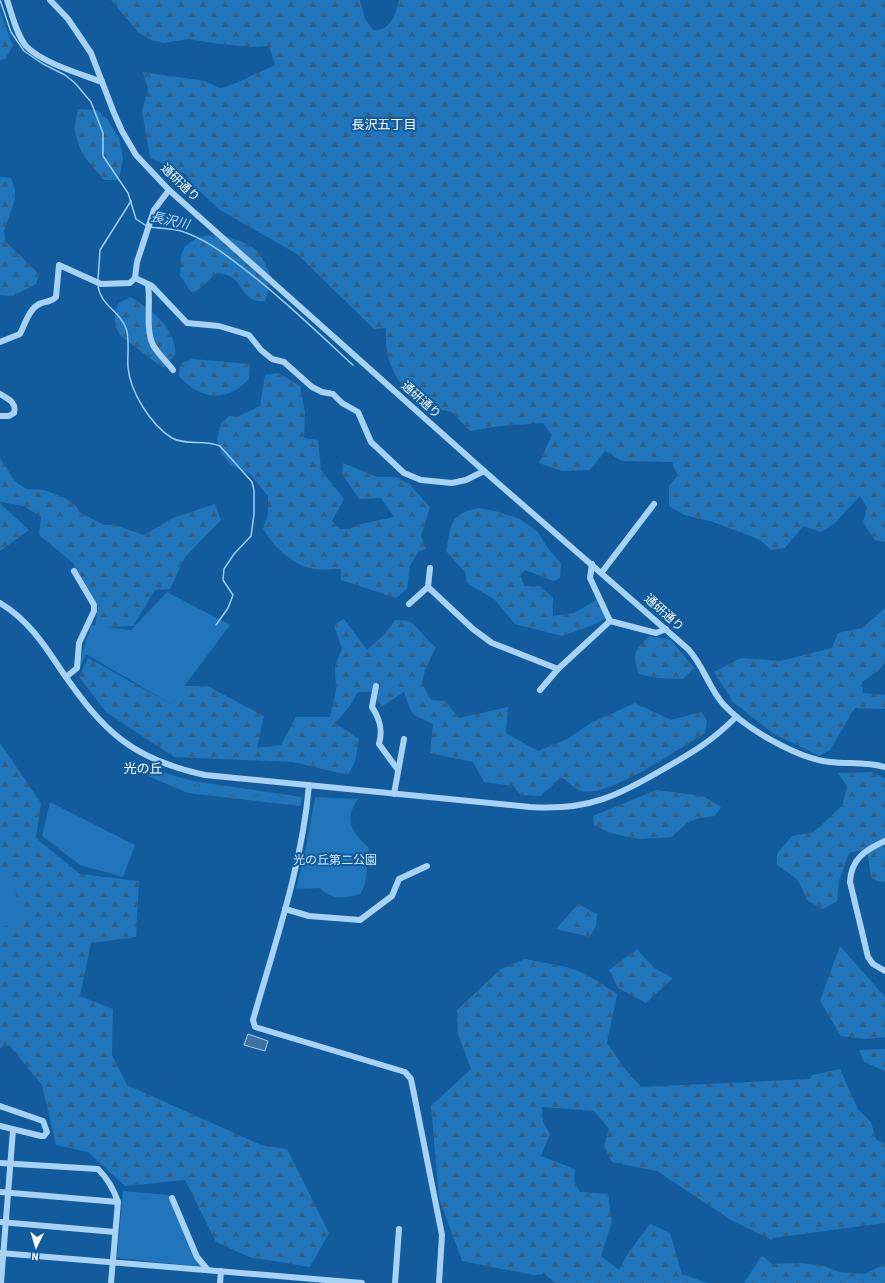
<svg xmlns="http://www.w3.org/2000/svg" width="885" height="1283" viewBox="0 0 885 1283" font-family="'Source Sans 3','Noto Sans JP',sans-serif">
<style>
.grass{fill:url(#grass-tufts)}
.forest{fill:url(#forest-firs)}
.green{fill:#2175ba}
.water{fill:url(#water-ripples);stroke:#9acef7}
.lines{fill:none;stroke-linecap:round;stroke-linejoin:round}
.stream{stroke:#9acef7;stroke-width:1.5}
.minor{stroke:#a8d2f4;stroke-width:6}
.labels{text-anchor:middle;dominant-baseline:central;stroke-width:4;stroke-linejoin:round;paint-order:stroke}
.street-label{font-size:12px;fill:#fff;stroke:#125c9d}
.park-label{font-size:12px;fill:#d0e9fe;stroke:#125c9d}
.neighbourhood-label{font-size:13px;fill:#fff;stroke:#125c9d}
.water-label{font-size:13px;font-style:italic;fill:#b4dbfa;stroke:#125c9d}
</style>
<defs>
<pattern id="grass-tufts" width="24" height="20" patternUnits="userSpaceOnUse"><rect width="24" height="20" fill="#2175ba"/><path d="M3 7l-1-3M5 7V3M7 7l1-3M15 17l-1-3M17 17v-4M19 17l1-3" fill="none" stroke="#366083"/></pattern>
<pattern id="forest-firs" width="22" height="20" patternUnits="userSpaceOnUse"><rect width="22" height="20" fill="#2175ba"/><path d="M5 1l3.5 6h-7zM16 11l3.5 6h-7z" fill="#366083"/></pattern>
<pattern id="water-ripples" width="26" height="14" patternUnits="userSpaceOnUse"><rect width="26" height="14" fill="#3e71a0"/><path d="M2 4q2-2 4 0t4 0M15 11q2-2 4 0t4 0" fill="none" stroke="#465b6e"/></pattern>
</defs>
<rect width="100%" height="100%" fill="#125c9d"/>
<polygon class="grass" points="150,768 192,781 302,797 300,806 188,793 148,776"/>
<g class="forest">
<path d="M 111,0 L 360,0 L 365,19 L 373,30 C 390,32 396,14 399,0 L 885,0 L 885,542 L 875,540 L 863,523 L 867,507 L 860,496 L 834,524 L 821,532 L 803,526 L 785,548 L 771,550 L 760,540 L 748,535 L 710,521 L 684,515 L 669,506 L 669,486 L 677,476 L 672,462 L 622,461 L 605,451 L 590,470 L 562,471 L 539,463 L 552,435 L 543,423 L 499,426 L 470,431 L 452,412 C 445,410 437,410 430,408 C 426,407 421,403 417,400 C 394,383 384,356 386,328 L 374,329 L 297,254 L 220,210 L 193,185 L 186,174 L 150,158 L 142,111 L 148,89 L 143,72 L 205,81 L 220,88 L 236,83 L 275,65 L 269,46 L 252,47 L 220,44 L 188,39 L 164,43 L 151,40 L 139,33 Z"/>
<polygon points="0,11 13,46 5,59 0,60"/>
<polygon points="78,109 97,110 107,119 119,138 123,158 119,180 104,180 82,154 74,129"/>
<polygon points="0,177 11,178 15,190 15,199 4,231 5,241 39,274 36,284 13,296 0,295"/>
<path d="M 219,234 C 254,246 258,244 272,280 L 265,301 C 245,303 245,289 233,278 C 229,275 223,274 218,273 C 209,278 200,292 191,292 L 180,275 C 181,268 180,256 183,250 C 190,238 207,235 219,234 Z"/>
<path d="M 130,297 C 151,309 177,329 175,355 L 163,368 L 121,336 L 115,326 L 115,311 L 119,303 Z"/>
<path d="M 192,359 L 250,364 L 249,379 C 227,403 200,400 179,376 L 180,364 Z"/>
<path d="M 279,373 L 300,386 L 305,413 L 304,438 L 318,440 L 321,470 L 344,499 L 332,521 L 340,529 L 350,529 L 357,525 L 394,517 L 381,498 L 359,499 L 342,474 L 343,463 L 377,477 L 396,477 L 409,484 L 430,507 L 421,536 L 426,549 L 418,552 L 410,566 L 407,589 L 396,598 L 341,580 L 341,569 C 332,569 319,571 310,568 C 290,563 273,545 263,529 L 268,514 L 268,496 L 250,474 L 231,465 L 221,453 L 217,439 L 221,423 L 229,416 L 239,416 L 260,406 L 265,375 Z"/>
<polygon points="0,458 15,481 26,489 44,490 65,498 77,507 79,512 104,525 115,525 144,535 173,518 215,504 221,520 185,557 170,589 155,590 133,626 95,628 98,606 73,563 39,535 41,517 24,506 0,502"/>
<polygon points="0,503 29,530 0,551"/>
<path d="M 478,508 L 499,512 L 520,519 L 538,532 L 547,547 L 561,564 L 560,578 L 554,581 L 525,570 L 521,576 L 524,586 L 540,586 L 553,598 L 553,616 L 574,613 L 600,598 L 608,609 L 604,619 L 593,625 L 562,636 L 515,624 L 494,599 L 467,583 L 465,572 L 446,551 C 452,524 448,515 478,508 Z"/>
<polygon points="885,608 885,663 877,672 862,682 863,693 885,695 885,709 855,708 830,750 819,756 774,734 733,702 714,672 741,658 780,661 832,648 838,633 862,628"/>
<path d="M 344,619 L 367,650 L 387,632 L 395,620 C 399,620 404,620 408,621 C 418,625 425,640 436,647 L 425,670 L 422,684 L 431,700 L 445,701 L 459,718 L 508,707 L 506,733 L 538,751 L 567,739 L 591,723 L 635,703 L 671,720 L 701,712 L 707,720 L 705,733 C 679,748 610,798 581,791 C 575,789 567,781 561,777 L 541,796 L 521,795 L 513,786 L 484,782 L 473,762 L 430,753 L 433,724 L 412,714 L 404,692 L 381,707 L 372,692 L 358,692 L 349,707 L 335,723 L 359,739 L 355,762 L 348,775 L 293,762 L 174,757 L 106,712 L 79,677 L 88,658 L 171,704 L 184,686 L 207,686 L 264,716 L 257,748 L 281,745 L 296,717 L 330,717 L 336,690 L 335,665 L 342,649 L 334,625 Z"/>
<path d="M 650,636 L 671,640 L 694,668 L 683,679 L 656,678 L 639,674 C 632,655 634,649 650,636 Z"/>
<polygon points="0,743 41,803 36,838 80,874 139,881 136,937 91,943 80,996 113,1009 112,1055 127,1085 261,1145 287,1149 329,1233 310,1267 249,1257 216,1242 185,1180 125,1186 88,1152 56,1145 42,1085 9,1045 0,1048"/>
<polygon points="871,772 885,778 885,882 877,881 871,877 867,849 849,853 839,881 837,901 823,909 808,901 797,879 777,865 777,854 792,836 814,832 842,806 847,786 838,773"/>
<polygon points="656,790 703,796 721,807 715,816 699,818 687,823 672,837 639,839 610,833 594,825 593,816"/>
<polygon points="578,904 597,914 596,926 590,937 556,929"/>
<polygon points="840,946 885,997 885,1037 866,1039 841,1036 820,1001"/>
<polygon points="637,949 654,968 673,978 646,1003 618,988 609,970"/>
<polygon points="525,959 566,967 586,974 617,994 607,1043 626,1070 641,1087 810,1079 812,1075 840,1069 858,1109 871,1122 876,1140 885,1143 885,1223 773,1238 772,1240 731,1220 657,1171 612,1162 604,1146 609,1129 594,1111 542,1107 543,1122 550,1134 541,1156 575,1169 574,1182 580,1192 608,1194 612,1222 601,1256 619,1270 627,1255 650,1224 670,1233 682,1274 707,1283 555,1283 545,1274 533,1275 462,1261 439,1198 431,1106 471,1069 458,1034 457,1010 501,969"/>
<polygon points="885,1049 885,1071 864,1062 859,1050"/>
<polygon points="762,1255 772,1264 799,1263 821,1265 839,1272 864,1274 885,1264 885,1283 744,1283"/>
</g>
<g class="green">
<polygon points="167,592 230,625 171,704 86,654 75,677 91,625 131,630"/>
<path d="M 315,797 L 358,799 C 343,820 352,832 369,848 C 365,865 370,879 360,894 C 345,898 332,901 320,888 L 296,889 L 306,848 Z"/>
<polygon points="50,802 135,845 123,877 80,865 42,836"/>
<polygon points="12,878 22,921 0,928 0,881"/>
<polygon points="123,1191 168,1195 197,1260 202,1267 117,1258"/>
</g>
<polygon class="water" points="248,1034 268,1041 265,1051 244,1045"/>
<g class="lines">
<g class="stream">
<polyline points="0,0 11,32 24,51 43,64 65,75 75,83 91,102 103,133 103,156 128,193 136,219 148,227"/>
<path d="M 151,227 C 162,229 171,228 181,231 C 203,238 221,251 239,265 C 279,295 316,331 353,365"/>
<polyline points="98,280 100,250 131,201"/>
<path d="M 98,286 C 101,306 119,310 126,328 C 130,339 127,356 128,367 C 130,392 151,425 172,438 C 186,446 205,439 220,446 L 252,482 L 254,490 L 254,514 L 251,536 L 234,554 L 224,569 L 223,580 L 233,595 L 228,608 L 216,625"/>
</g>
<g class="minor">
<path d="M 7,0 C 12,14 16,34 26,46 C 42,63 81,74 102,82"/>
<path d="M 50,0 L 68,19 L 91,53 L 114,113 L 122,131 L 136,155 L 169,190 L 484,471 L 688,649 C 704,666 709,689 724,705 C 746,729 799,759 830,762 C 849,764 867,762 885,767"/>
<polyline points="135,278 137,262 154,210 169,190"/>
<path d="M 148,285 C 151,303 145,328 153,345 C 158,354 167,362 173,370"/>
<path d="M 0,342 L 20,334 C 25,324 30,306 42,303 C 48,301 51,302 56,297 L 59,265 L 101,284 L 130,283 L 135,278 L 152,286 L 187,323 L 219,326 L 249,335 L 261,350 L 272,359 L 284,362 L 312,387 L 322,392 L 333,394 L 342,403 L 358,412 L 371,442 L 404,473 L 421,480 L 452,483 L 466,480 L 484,471"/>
<path d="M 0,394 C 8,399 17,402 14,413 L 9,416 L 0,416"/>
<polyline points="592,564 590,578 610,621 656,633 666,629"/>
<polyline points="602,572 654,504"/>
<polyline points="428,587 473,629 492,643 558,669"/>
<path d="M 0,603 C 27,619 44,644 61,670 C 103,731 131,759 205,775 L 530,807 C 588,811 618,796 667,767 C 695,751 713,740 736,717"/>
<polyline points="409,604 428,587 430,568"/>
<polyline points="66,677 77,668 79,643 94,611 94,605 74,571"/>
<path d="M 376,686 L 372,707 C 380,719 383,730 379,744 L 398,770"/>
<polyline points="540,690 558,669 610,621"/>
<path d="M 309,785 C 302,866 275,943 253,1020 L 255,1027 L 405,1072 L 411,1079 L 442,1235 L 439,1283"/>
<polyline points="394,794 404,739"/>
<path d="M 885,841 C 865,850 851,859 850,882 L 868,957 L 873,964 L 885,971"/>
<polyline points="285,909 309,916 360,920 392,896 399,879 427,866"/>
<polyline points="0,1106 43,1121 47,1132 44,1136 41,1136 0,1126"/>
<path d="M 0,1163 L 98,1169 C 107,1178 114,1190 118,1202 L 111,1283"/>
<polyline points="0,1192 118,1202"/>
<polyline points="172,1198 197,1257 208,1270"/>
<polyline points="0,1222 115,1232"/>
<polyline points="0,1253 362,1283"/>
<polyline points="1,1283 13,1130"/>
<polyline points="220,1283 221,1271"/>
<polyline points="395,1283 399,1229"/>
</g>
</g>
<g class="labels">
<g class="street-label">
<text transform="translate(180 183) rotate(44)">通研通り</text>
<text transform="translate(421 400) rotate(42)">通研通り</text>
<text transform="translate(664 613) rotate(42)">通研通り</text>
</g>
<g class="park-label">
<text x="335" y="860">光の丘第二公園</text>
</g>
<g class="neighbourhood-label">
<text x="384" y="125">長沢五丁目</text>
<text x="143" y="769">光の丘</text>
</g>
<g class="water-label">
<text transform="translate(170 221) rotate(13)">長沢川</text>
</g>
</g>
<g transform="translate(36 1247) rotate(185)" stroke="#125c9d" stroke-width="3" paint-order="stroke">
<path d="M0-3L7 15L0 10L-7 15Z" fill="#ffffff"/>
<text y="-6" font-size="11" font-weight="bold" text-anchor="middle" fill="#ffffff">N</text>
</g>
</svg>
